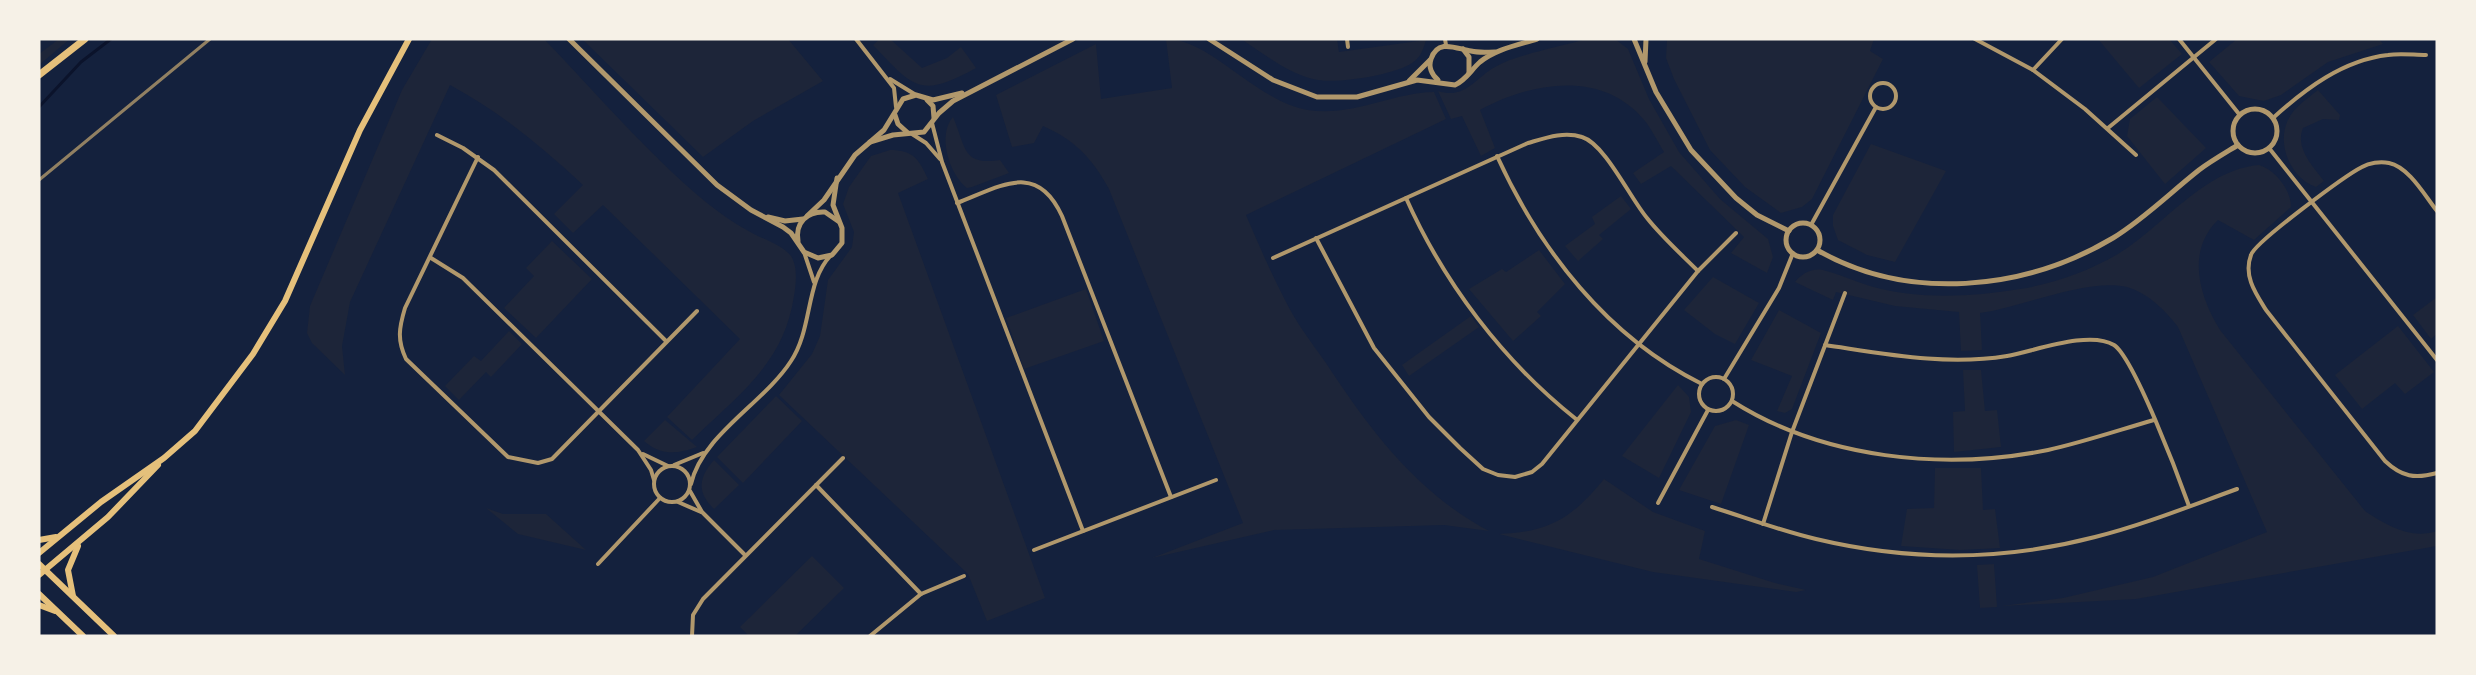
<svg xmlns="http://www.w3.org/2000/svg" width="2476" height="675" viewBox="0 0 2476 675" font-family="'Public Sans',sans-serif">
<style>
.green{fill:#1d2539}
.lines{fill:none;stroke-linecap:round;stroke-linejoin:round}
.stream{stroke:#0b132b;stroke-width:3}
.minor{stroke:#b1986c;stroke-width:4}
.tertiary{stroke:#b1986c;stroke-width:5}
.secondary{stroke:#e5c07b;stroke-width:6}
.trunk{stroke:#e5c07b;stroke-width:7}
.rail{stroke:#918062;stroke-width:3}
</style>
<rect width="100%" height="100%" fill="#14213d"/>
<g class="green">
<polygon points="59,39 70,39 39,65 39,54"/>
<path d="M 432,39 L 544,39 C 597,94 648,154 707,203 C 721,214 737,225 752,233 C 765,240 782,245 791,256 C 798,267 796,285 794,296 C 784,364 738,395 692,440 L 667,417 L 740,339 L 603,205 L 573,233 L 554,214 L 583,185 C 541,146 500,112 450,85 L 350,302 L 342,346 L 345,375 L 312,343 L 307,333 L 310,306 L 402,90 Z"/>
<polygon points="582,39 788,39 823,81 753,121 703,157"/>
<path d="M 880,39 L 890,39 L 922,68 L 947,58 L 961,47 L 976,68 C 920,99 914,88 873,45 Z"/>
<path d="M 1166,39 C 1211,39 1255,101 1308,110 C 1352,117 1391,93 1434,92 L 1446,119 L 1246,215 C 1258,243 1270,271 1284,298 C 1295,321 1311,342 1326,363 C 1370,430 1417,493 1489,531 L 1444,525 L 1274,530 L 1152,558 L 1243,523 L 1109,189 C 1092,158 1075,140 1043,126 L 1034,143 L 1012,147 L 996,95 L 1096,44 L 1101,99 L 1172,88 Z"/>
<path d="M 1241,39 L 1337,39 L 1339,52 L 1426,40 C 1423,50 1421,57 1412,63 C 1395,75 1333,85 1313,79 C 1287,73 1263,53 1241,39 Z"/>
<path d="M 1586,39 L 1615,39 L 1628,49 L 1649,99 L 1679,152 L 1720,199 L 1768,239 L 1773,257 L 1767,273 L 1731,253 L 1744,237 L 1671,166 L 1641,184 L 1633,173 L 1664,152 C 1658,142 1652,130 1645,121 C 1603,69 1531,82 1480,110 L 1495,148 L 1481,156 L 1462,116 L 1451,119 L 1438,91 C 1465,100 1475,78 1495,67 C 1518,54 1560,47 1586,39 Z"/>
<polygon points="1667,39 1874,39 1870,51 1883,59 1812,199 1802,207 1781,213 1745,187 1710,150 1674,79 1666,58"/>
<polygon points="2098,39 2169,39 2182,54 2139,88"/>
<polygon points="2237,39 2379,39 2383,44 2328,62 2281,95 2264,101 2239,96 2209,62"/>
<path d="M 2318,90 L 2340,115 L 2339,120 L 2323,119 L 2303,128 C 2295,148 2312,165 2324,181 L 2316,187 C 2291,179 2276,144 2288,120 C 2294,107 2307,99 2318,90 Z"/>
<polygon points="2157,97 2206,148 2165,184 2127,136 2130,119"/>
<path d="M 953,117 C 966,147 962,166 1000,160 L 1009,173 L 972,187 L 967,188 C 949,174 937,135 953,117 Z"/>
<polygon points="1871,144 1946,171 1895,262 1867,255 1838,240 1833,226 1833,215"/>
<path d="M 890,150 C 913,150 919,159 928,179 L 898,193 L 1045,598 L 987,621 L 968,574 L 779,395 L 812,354 L 820,336 L 828,280 L 852,247 L 854,232 L 843,204 L 849,187 L 871,156 Z"/>
<path d="M 2259,165 C 2275,170 2291,189 2291,207 L 2254,240 L 2218,220 C 2186,251 2199,296 2220,330 L 2365,511 C 2386,525 2411,540 2437,531 L 2437,546 L 2136,599 L 2002,606 L 2063,598 L 2153,577 L 2267,532 L 2178,327 C 2165,310 2148,293 2127,287 C 2089,278 2021,307 1980,313 L 1982,350 L 1961,351 L 1959,312 L 1895,306 L 1836,292 L 1833,300 L 1795,282 C 1802,274 1811,268 1823,270 C 1839,274 1854,281 1870,286 C 1919,300 1970,297 2020,289 C 2053,284 2089,271 2118,254 C 2164,226 2203,170 2259,165 Z"/>
<polygon points="1621,196 1631,209 1599,235 1603,239 1578,261 1565,246 1595,224 1592,217"/>
<polygon points="552,241 592,279 536,338 504,308 534,276 526,268"/>
<polygon points="1539,250 1565,284 1537,312 1541,316 1513,341 1469,289 1502,269 1506,272"/>
<polygon points="1713,277 1759,303 1735,344 1715,334 1684,310"/>
<polygon points="1086,289 1104,341 1024,369 1006,318"/>
<polygon points="2437,297 2437,334 2431,339 2413,315"/>
<polygon points="1779,310 1821,333 1792,409 1785,413 1777,411 1792,376 1751,360"/>
<polygon points="1471,316 1479,327 1409,376 1402,365"/>
<polygon points="2398,326 2434,372 2405,394 2395,383 2362,409 2335,375"/>
<polygon points="509,331 522,344 491,377 486,372 459,400 445,386 474,356 481,361"/>
<polygon points="1963,370 1981,370 1985,411 1997,410 2001,447 1954,452 1953,412 1965,411"/>
<polygon points="1678,385 1689,397 1691,412 1659,478 1622,456"/>
<polygon points="776,396 802,421 743,483 717,457"/>
<path d="M 665,420 L 697,447 C 678,454 661,456 644,441 Z"/>
<polygon points="1736,420 1749,425 1721,504 1679,490 1715,426"/>
<path d="M 714,460 L 739,485 L 714,509 C 696,492 699,477 714,460 Z"/>
<polygon points="1935,468 1981,468 1983,510 1995,509 2000,548 1961,550 1901,546 1907,509 1934,508"/>
<path d="M 1604,479 L 1653,512 L 1705,531 L 1699,559 L 1775,583 L 1806,590 L 1796,592 L 1653,572 L 1499,534 C 1550,532 1572,518 1604,479 Z"/>
<polygon points="486,508 503,514 546,514 586,550 518,534"/>
<polygon points="812,556 844,588 795,636 749,636 740,627"/>
<polygon points="1994,564 1997,607 1980,608 1977,565"/>
</g>
<g class="lines">
<polyline class="stream" points="39,107 81,62 111,39"/>
<g class="minor">
<polyline points="856,39 894,88 896,107"/>
<polyline points="1347,39 1348,47"/>
<polyline points="1445,39 1446,45"/>
<polyline points="1975,39 2033,70 2085,109 2136,155"/>
<polyline points="2179,39 2239,114"/>
<polyline points="2033,70 2062,39"/>
<polyline points="890,79 916,95"/>
<circle cx="1883" cy="96" r="13"/>
<path d="M 2273,118 C 2305,89 2343,60 2388,55 C 2400,53 2414,55 2426,55"/>
<polyline points="932,123 942,162 1083,531"/>
<polyline points="2108,128 2216,39"/>
<polyline points="912,134 926,143 940,159"/>
<polyline points="437,135 463,148 494,170 666,341"/>
<polyline points="2269,148 2437,360"/>
<path d="M 1497,156 C 1540,250 1607,337 1702,384"/>
<path d="M 478,157 L 405,308 C 399,328 397,340 406,359 L 508,457 L 538,463 L 552,459 L 697,311"/>
<path d="M 1406,198 C 1444,283 1503,361 1576,419"/>
<path d="M 957,203 C 1001,186 1037,161 1062,216 L 1171,497"/>
<path d="M 2437,211 C 2425,196 2409,167 2389,163 C 2380,161 2369,163 2362,167 C 2346,175 2255,242 2251,255 C 2243,276 2256,294 2266,310 L 2385,461 C 2402,477 2415,479 2437,473"/>
<polyline points="1811,225 1876,107"/>
<polyline points="1316,238 1374,348 1429,417 1460,448 1483,469 1498,475 1515,477 1532,472 1542,464 1698,271 1736,233"/>
<polyline points="804,252 814,282"/>
<polyline points="431,258 463,278 638,450 651,470 654,480"/>
<path d="M 1273,258 L 1528,143 C 1545,138 1564,131 1582,137 C 1605,144 1630,198 1647,218 C 1662,237 1681,254 1698,271"/>
<path d="M 1825,345 C 1886,354 1946,366 2007,356 C 2035,351 2089,330 2114,345 C 2134,358 2179,478 2189,506"/>
<circle cx="1716" cy="394" r="17"/>
<polyline points="1724,379 1779,288 1793,253"/>
<path d="M 1732,401 C 1823,459 1944,471 2048,450 C 2084,442 2119,430 2154,420"/>
<polyline points="643,454 668,466"/>
<polyline points="674,465 703,453"/>
<circle cx="672" cy="484" r="18"/>
<path d="M 691,484 C 702,435 764,403 791,361 C 813,328 805,282 831,255"/>
<polyline points="816,485 921,594"/>
<polyline points="690,491 702,512 744,554"/>
<polyline points="678,502 701,512"/>
<polyline points="1658,503 1708,410"/>
<path d="M 1712,507 C 1747,518 1781,531 1816,539 C 1908,561 2003,561 2095,537 C 2143,525 2190,506 2237,489"/>
<polyline points="1763,524 1792,432 1845,293"/>
<polyline points="1034,550 1216,480"/>
<polyline points="598,564 660,498"/>
<polyline points="692,636 693,615 703,599 843,458"/>
<polyline points="870,636 921,594 964,576"/>
</g>
<g class="tertiary">
<polyline points="569,39 717,185 751,210 783,227 791,233 804,252 818,258 832,255 842,243 842,228 833,205 837,178"/>
<path d="M 1209,39 L 1273,80 L 1317,97 L 1357,97 L 1417,80 L 1455,85 C 1466,80 1471,70 1480,62 C 1496,49 1518,45 1537,39"/>
<polyline points="1634,39 1656,92 1691,150 1736,198 1757,215 1789,231"/>
<polyline points="1463,49 1469,57 1469,73"/>
<polyline points="1645,62 1646,39"/>
<path d="M 1438,80 C 1432,75 1428,67 1431,59 C 1438,38 1457,49 1471,51 C 1479,53 1487,52 1495,52"/>
<polyline points="1409,81 1430,60"/>
<polyline points="927,100 933,106 934,118"/>
<circle cx="2255" cy="131" r="22"/>
<polyline points="895,115 898,124 908,133"/>
<polyline points="870,142 893,135 924,132 939,113 953,101 1073,39"/>
<polyline points="807,216 824,200 855,155 884,130 903,99 916,95 933,100 962,93"/>
<polyline points="768,217 785,221 803,219"/>
<circle cx="1803" cy="240" r="17"/>
<path d="M 798,241 C 795,223 807,211 825,212 L 838,221"/>
<path d="M 1817,250 C 1908,302 2024,291 2113,238 C 2144,219 2171,192 2199,170 C 2211,161 2225,153 2238,145"/>
</g>
<g class="secondary">
<polyline points="39,540 56,537"/>
<polyline points="39,553 101,502 164,458 195,431 253,354 285,301 360,130 409,39"/>
<polyline points="39,564 114,636"/>
<polyline points="39,575 108,517 158,465"/>
<polyline points="39,594 83,636"/>
<polyline points="73,596 68,570 78,546"/>
<polyline points="39,605 55,611"/>
</g>
<polyline class="trunk" points="39,75 85,39"/>
<polyline class="rail" points="39,180 210,39"/>
</g>
<rect width="2476" height="675" fill="none" stroke="#f6f1e7" stroke-width="81"/>
</svg>
